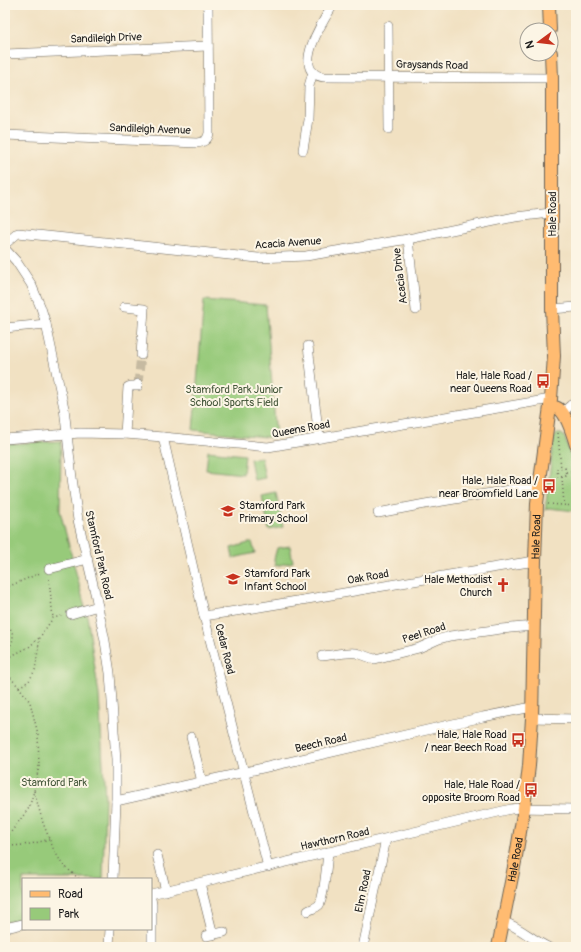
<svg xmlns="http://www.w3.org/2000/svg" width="581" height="952" viewBox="0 0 581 952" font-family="Pangolin,sans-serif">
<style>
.green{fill:#97ca7a;stroke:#5a734b}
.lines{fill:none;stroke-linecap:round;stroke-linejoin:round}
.minor-tunnel{stroke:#c6baa1;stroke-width:9;stroke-dasharray:9 4.5;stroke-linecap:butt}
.minor-casing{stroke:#676156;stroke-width:10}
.major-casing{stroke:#676156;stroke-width:14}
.path{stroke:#676156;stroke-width:1.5;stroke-dasharray:1 3;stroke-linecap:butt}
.minor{stroke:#fff;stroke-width:9}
.major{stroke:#ffbb71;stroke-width:12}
.labels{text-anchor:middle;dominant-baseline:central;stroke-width:4;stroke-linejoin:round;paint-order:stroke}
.street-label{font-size:11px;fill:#1c1c1c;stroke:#fcf5e5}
.poi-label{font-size:11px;fill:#1c1c1c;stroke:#fcf5e5;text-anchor:end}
.park-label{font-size:11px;fill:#47593d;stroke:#fcf5e5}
</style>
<rect width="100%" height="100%" fill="#fcf5e5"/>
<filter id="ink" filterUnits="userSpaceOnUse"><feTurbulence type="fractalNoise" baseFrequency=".025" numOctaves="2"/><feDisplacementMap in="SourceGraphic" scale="8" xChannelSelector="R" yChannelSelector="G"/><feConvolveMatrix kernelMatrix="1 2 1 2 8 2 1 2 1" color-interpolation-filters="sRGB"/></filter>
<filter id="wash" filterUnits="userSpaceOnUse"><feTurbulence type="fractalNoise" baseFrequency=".012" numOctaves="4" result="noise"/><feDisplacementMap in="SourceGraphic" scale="16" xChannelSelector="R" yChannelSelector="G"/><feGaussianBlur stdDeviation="0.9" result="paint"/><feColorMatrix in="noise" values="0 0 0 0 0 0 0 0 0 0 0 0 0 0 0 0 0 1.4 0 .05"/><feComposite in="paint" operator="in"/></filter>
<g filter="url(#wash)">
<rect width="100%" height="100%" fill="#f1e1c2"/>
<g class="green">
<polygon points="204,300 266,305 276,438 193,430"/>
<polygon points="557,434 562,434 565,438 576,474 576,511 548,508 545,511 554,437"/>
<polygon points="61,441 60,511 87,615 99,695 105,798 103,879 23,879 23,919 5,922 5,444"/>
<polygon points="208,451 245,455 243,474 206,470"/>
<polygon points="261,457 265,478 254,480 250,459"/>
<polygon points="276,493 283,527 269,530 262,496"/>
<polygon points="252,542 255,553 233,558 231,548"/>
<polygon points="290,546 293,562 275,566 274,559 277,548"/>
</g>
</g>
<g filter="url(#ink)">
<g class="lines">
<polyline class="minor-tunnel" points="138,384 141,355"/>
<defs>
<g id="minor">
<path d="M 333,5 C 324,19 289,73 324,77 L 552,78"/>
<polyline points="388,26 389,129"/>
<polyline points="5,54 208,46"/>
<path d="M 5,135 L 197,143 C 204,142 208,140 209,133 L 208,5"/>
<polyline points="303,150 308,119 309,86 313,72"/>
<polyline points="408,239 416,310"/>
<polyline points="5,244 18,233 258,258 306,256 408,239 515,217 551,213"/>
<polyline points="5,249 16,261 31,284 41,308 46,324 64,408 72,478 78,520 96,597 105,641 110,673 116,760 116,801 113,879"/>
<polyline points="124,307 144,309 141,355"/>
<polyline points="552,309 576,307"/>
<polyline points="5,328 46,324"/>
<polyline points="308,346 319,438"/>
<polyline points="562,413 571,405 576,403"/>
<polyline points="125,434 128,387 131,386 138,386 138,384"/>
<polyline points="163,437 204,616 268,867"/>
<polyline points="5,439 80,433 125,434 163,437 268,447 551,399"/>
<polyline points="378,513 425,504 539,485"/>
<polyline points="49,569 88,559"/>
<polyline points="71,614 98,606"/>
<path d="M 204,616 C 315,599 425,578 535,561"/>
<path d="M 322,656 C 333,655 345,652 356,653 C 363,654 368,658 375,659 L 419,648 L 439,639 L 450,636 L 501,629 L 534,626"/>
<polyline points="532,718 576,719"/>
<polyline points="191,737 202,782"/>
<polyline points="116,801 289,762 483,717 532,707"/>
<polyline points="157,855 166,891"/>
<polyline points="200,883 213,935"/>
<polyline points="151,894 511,809 518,808 576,809"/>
<polyline points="151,899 152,904 152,947"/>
<path d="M 308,911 C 311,909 316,908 319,905 C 324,899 327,862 328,852"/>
<path d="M 504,922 C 520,927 532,940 548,947"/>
<polyline points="5,928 23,924"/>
<polyline points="206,936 224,932"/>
<polyline points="109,947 110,929"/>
<polyline points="363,947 386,839"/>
</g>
<g id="major">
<polyline points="549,5 550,30"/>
<path d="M 550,407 C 553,407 556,406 559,409 C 567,415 573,435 576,445"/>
<path id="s1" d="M 498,947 L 515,862 L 524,808 L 529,766 L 532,718 L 535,561 L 537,503 L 551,399 L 554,356 L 552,309 L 552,78 L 551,53"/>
</g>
</defs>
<use href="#minor" class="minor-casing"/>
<use href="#major" class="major-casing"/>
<g class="path">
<polyline points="558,433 561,469"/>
<polygon points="565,468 566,476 558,477 557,469"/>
<polyline points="566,472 576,471"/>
<polyline points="562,477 564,505"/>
<polyline points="548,504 576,506"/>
<polyline points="49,579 53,618"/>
<polyline points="5,588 40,573"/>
<path d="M 5,623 C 15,630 16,644 5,650"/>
<polyline points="5,661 13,655 29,647 40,637"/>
<polyline points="5,672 19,687 30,702 38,734 39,766 34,791 29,808 5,840"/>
<polyline points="19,687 29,681 35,670 40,637 53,618 62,616"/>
<polyline points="34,791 43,823 53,848 62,864 79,879"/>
<path d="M 5,846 C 20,846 35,844 49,839"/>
</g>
<use href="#minor" class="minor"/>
<use href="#major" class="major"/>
</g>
</g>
<defs>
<symbol id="bus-bare" viewBox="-9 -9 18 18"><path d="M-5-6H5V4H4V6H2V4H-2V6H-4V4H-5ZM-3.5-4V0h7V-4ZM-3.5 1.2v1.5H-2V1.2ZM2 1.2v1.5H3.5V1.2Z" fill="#c8321e" stroke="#fcf5e5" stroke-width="2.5" paint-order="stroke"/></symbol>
<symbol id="school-bare" viewBox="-9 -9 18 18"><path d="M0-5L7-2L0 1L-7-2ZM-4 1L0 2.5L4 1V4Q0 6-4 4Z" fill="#c8321e" stroke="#fcf5e5" stroke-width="2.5" paint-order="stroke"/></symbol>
<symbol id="church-bare" viewBox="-9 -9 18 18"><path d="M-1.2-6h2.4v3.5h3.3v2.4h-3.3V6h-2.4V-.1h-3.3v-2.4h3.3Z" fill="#c8321e" stroke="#fcf5e5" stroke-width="2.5" paint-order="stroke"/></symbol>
</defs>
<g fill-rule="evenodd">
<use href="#bus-bare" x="533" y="371" width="20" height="20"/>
<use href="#bus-bare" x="539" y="476" width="20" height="20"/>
<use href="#school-bare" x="218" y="501" width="20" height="20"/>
<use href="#school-bare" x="223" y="569" width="20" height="20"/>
<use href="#church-bare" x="493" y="575" width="20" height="20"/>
<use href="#bus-bare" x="508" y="730" width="20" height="20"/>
<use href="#bus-bare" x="521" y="780" width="20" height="20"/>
</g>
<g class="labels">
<g class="street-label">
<text transform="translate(106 38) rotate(-2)">Sandileigh Drive</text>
<text transform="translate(432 65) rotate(1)">Graysands Road</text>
<text transform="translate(150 129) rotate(2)">Sandileigh Avenue</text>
<text transform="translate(552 214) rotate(-90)">Hale Road</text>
<text transform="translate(288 243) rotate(-4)">Acacia Avenue</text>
<text transform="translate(400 276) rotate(-97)">Acacia Drive</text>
<text transform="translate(301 429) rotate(-10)">Queens Road</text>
<text stroke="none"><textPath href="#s1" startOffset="413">Hale Road</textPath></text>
<text transform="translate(99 555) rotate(77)">Stamford Park Road</text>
<text transform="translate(368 577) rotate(-10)">Oak Road</text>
<text transform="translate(424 633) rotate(-18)">Peel Road</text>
<text transform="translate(225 649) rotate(76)">Cedar Road</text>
<text transform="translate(321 743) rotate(-13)">Beech Road</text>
<text transform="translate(335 839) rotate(-13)">Hawthorn Road</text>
<text stroke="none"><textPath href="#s1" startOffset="89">Hale Road</textPath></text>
<text transform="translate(363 891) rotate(-78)">Elm Road</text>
</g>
<g class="poi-label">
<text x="532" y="375">Hale, Hale Road /<tspan x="532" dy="13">near Queens Road</tspan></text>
<text x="538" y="480">Hale, Hale Road /<tspan x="538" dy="13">near Broomfield Lane</tspan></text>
<text x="239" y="505" text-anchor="start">Stamford Park<tspan x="239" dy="13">Primary School</tspan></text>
<text x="244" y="573" text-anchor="start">Stamford Park<tspan x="244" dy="13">Infant School</tspan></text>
<text x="492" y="579">Hale Methodist<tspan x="492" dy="13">Church</tspan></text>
<text x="507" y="734">Hale, Hale Road<tspan x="507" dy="13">/ near Beech Road</tspan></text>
<text x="520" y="784">Hale, Hale Road /<tspan x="520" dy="13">opposite Broom Road</tspan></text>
</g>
<g class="park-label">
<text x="234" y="389">Stamford Park Junior<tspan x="234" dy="13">School Sports Field</tspan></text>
<text x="54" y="782">Stamford Park</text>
</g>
</g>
<rect width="581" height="952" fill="none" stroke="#fcf5e5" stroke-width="20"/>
<rect x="22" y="878" width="130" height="52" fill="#fcf5e5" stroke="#a29e95"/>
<rect x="30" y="891" width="20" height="6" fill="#ffbb71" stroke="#a29e95"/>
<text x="58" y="898" font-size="12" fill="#1c1c1c">Road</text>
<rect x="30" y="908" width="20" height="12" fill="#97ca7a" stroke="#a29e95"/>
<text x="58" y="918" font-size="12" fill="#1c1c1c">Park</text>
<g transform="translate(539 42) rotate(255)"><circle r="19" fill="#fcf5e5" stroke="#a29e95"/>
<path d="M0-3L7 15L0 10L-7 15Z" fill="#c8321e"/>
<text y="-6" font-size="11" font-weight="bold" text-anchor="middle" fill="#1c1c1c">N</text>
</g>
</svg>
